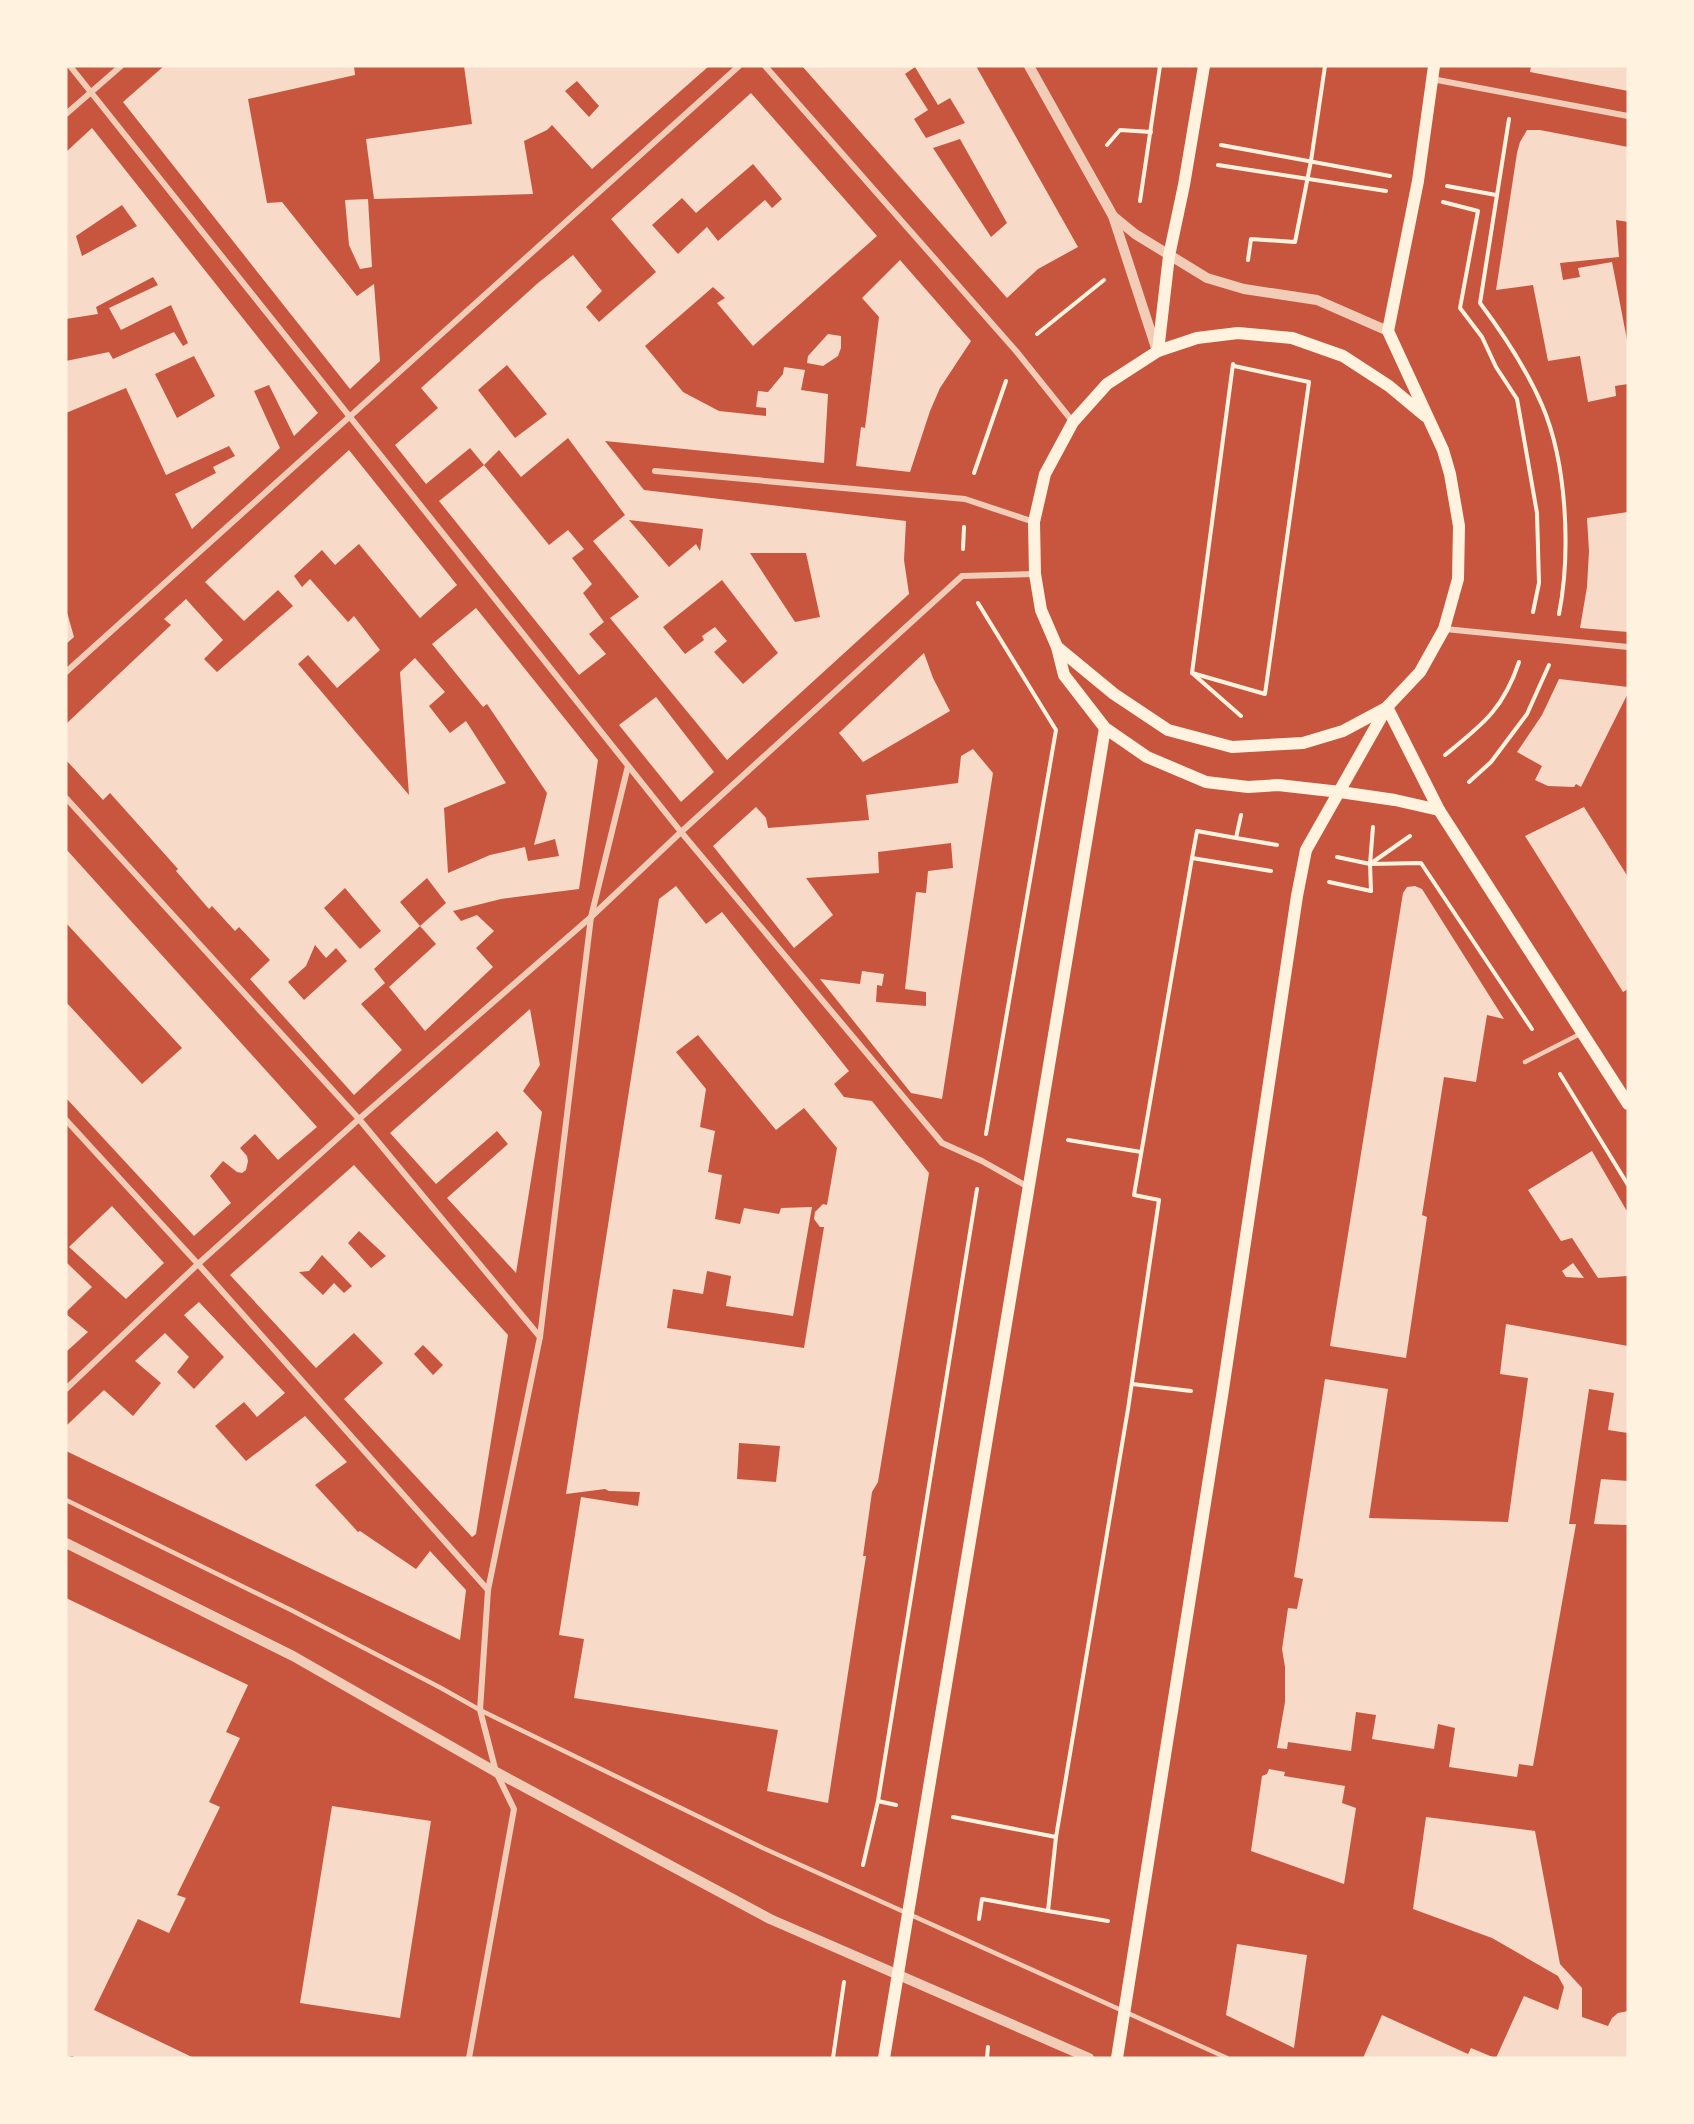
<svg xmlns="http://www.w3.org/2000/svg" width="1694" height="2124" viewBox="0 0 1694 2124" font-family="'Nunito Sans',sans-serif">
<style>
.building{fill:#f7dbc8;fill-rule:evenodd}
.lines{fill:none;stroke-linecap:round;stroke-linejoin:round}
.path{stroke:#fff3e0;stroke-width:4}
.service{stroke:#f1ccb7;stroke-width:4.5}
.minor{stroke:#f1ccb7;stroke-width:6}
.tertiary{stroke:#f1ccb7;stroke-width:10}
.secondary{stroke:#fff3e0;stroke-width:12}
</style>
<rect width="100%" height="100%" fill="#c8553d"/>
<g class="building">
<polygon points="164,66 354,66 355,75 248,99 267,203 282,202 357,296 374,284 380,361 350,389 123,102"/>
<path d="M 464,66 L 709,66 L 592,169 L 552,125 L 547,130 L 524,141 L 533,194 L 374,199 L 366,139 L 472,124 ZM 577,81 L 599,106 L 589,117 L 565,91 Z"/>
<path d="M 802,66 L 976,66 L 1078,247 L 1038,269 L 1007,298 ZM 915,67 L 938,105 L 950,98 L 965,123 L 926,138 L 914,119 L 928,110 L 905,74 ZM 960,139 L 1007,223 L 991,237 L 933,148 Z"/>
<polygon points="1531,66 1628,66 1628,91 1530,72"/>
<path d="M 751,93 L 877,236 L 753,346 L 717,303 L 725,298 L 713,287 L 645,346 L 683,392 L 719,411 L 766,416 L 766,408 L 756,407 L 758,391 L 768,392 L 783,374 L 784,367 L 805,370 L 801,390 L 828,394 L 824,463 L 605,441 L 644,490 L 906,521 L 904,560 L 909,594 L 727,760 L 610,618 L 639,597 L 593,541 L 625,515 L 568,438 L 521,477 L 499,450 L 484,465 L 470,448 L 426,484 L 395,445 L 438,408 L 421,388 L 538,283 L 573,255 L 602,291 L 586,307 L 599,322 L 656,272 L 611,219 ZM 753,164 L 782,199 L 772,208 L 765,200 L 718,241 L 707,227 L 678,254 L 652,225 L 682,198 L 696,213 ZM 507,365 L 547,414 L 515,438 L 478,390 ZM 629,520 L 703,529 L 700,551 L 696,544 L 669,567 ZM 750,553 L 806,553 L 820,617 L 795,622 ZM 722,580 L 778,653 L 743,684 L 714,652 L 727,641 L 715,627 L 702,636 L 704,640 L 685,654 L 663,627 Z"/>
<path d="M 92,128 L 318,413 L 294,436 L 269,385 L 254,391 L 280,448 L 192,529 L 175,494 L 216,473 L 213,467 L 235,456 L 229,446 L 166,475 L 126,388 L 66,413 L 66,361 L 109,352 L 113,359 L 174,332 L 183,346 L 188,343 L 171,305 L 121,330 L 109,308 L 158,285 L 153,277 L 96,307 L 98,314 L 66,319 L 66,152 ZM 122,205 L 137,226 L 82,256 L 76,236 ZM 194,356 L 215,396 L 177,418 L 155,374 Z"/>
<polygon points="1527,130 1540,130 1628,147 1628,222 1616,220 1619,257 1560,263 1563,280 1580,277 1578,268 1612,262 1628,345 1628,384 1615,386 1616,396 1588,402 1580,356 1548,361 1533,285 1496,290 1517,153 1520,142"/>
<polygon points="368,199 372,267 360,269 349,245 345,200"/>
<polygon points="900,260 971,341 940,388 930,411 910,472 856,466 861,427 865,428 879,317 862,298"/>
<polygon points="828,334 841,336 841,348 838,356 823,366 807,363 808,356"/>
<path d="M 349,450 L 457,585 L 420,618 L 359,544 L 335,565 L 322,550 L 294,576 L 302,587 L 310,579 L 348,622 L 354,616 L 380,650 L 337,688 L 308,655 L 298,664 L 409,795 L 400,672 L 415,658 L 445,692 L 429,706 L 450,733 L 466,721 L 506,783 L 444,808 L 448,873 L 490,855 L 525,847 L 528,861 L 559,856 L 555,839 L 534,845 L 547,793 L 487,704 L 483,707 L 432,644 L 476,608 L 598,760 L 579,889 L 501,899 L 453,911 L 461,921 L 477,915 L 494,931 L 476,948 L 493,967 L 425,1031 L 389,987 L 436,944 L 420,926 L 446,903 L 427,878 L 400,902 L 420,926 L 374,969 L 385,983 L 361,1004 L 402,1050 L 354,1095 L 250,979 L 270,960 L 239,927 L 235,931 L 212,906 L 209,909 L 176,871 L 178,869 L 110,793 L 103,800 L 66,760 L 66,724 L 171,625 L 164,619 L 186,599 L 223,640 L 204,659 L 217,672 L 293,606 L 278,590 L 244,621 L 205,582 ZM 345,888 L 381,931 L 360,949 L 324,908 ZM 315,945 L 326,958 L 336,948 L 347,961 L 304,1000 L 288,982 L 306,966 Z"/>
<polygon points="484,465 549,545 568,530 584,549 572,558 592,584 583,593 604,622 589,634 606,654 579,675 439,501"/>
<polygon points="1628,512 1628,632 1580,628 1587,587 1589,551 1587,518"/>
<polygon points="66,609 74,637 66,644"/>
<polygon points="924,653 933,678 950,711 863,762 839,733"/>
<polygon points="1559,679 1628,687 1628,693 1581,787 1576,784 1574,787 1548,786 1535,780 1542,766 1517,752 1542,715"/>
<polygon points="656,697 714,772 681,802 619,725"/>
<polygon points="973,749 993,773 942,1099 911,1093 820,979 860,984 862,971 884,974 882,986 877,985 876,1002 926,1006 926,992 905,989 916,892 926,893 928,871 953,868 951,843 878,852 879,873 806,878 833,915 794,948 713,846 756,807 766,818 768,828 869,820 866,795 958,783 961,756"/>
<polygon points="1584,807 1628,877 1628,989 1623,992 1525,836"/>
<polygon points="66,849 317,1127 278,1160 255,1134 240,1148 247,1156 248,1161 246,1170 242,1173 237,1172 223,1161 210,1176 231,1203 194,1236 66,1098 66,1002 142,1084 182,1048 66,923"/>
<path d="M 676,886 L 706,924 L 722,912 L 849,1071 L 834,1084 L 844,1097 L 872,1101 L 929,1173 L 878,1482 L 872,1492 L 863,1556 L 866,1556 L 828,1803 L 767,1791 L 778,1730 L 574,1698 L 584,1639 L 559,1635 L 581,1497 L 638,1506 L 640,1492 L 609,1491 L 605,1489 L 566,1494 L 659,899 ZM 698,1035 L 776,1130 L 804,1108 L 837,1148 L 827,1205 L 823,1204 L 815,1212 L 814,1219 L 820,1227 L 824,1227 L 804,1348 L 667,1328 L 673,1289 L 703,1294 L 707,1271 L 731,1276 L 726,1306 L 793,1316 L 812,1207 L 781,1208 L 779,1214 L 744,1208 L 740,1224 L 715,1219 L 722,1175 L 708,1172 L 715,1131 L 700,1127 L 706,1089 L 676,1052 ZM 739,1443 L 780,1446 L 776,1482 L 737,1479 Z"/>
<polygon points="1415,886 1422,889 1504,1019 1487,1015 1476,1082 1444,1077 1422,1215 1427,1217 1406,1358 1330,1346 1403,893 1407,887"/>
<polygon points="530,1009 540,1065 523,1091 542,1112 516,1273 447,1198 508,1144 497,1131 436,1184 390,1133"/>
<polygon points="1592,1151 1628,1213 1628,1276 1598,1278 1572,1238 1561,1241 1528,1190"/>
<path d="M 354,1165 L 508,1335 L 476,1534 L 472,1537 L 344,1399 L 383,1363 L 354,1333 L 316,1368 L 230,1275 ZM 359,1231 L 386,1256 L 371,1268 L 348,1243 ZM 322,1255 L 352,1286 L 344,1293 L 334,1283 L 323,1295 L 299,1272 L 309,1271 ZM 423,1345 L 443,1365 L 433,1375 L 414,1354 Z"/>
<polygon points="112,1206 164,1263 126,1299 69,1247"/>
<polygon points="66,1262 92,1287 66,1312"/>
<polygon points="1573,1263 1584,1278 1566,1277 1562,1271"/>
<polygon points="199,1302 285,1393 257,1417 244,1402 215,1426 246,1461 305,1416 347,1462 315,1485 358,1532 360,1531 416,1569 430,1551 466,1590 460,1640 66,1451 66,1426 104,1390 133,1416 161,1383 135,1361 165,1333 189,1357 177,1372 194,1389 224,1357 184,1315"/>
<polygon points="66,1314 88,1332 66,1352"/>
<polygon points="1506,1324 1628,1346 1628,1433 1608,1430 1614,1393 1589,1389 1569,1524 1576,1524 1533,1766 1519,1764 1517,1777 1449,1767 1455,1728 1438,1724 1434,1749 1372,1739 1376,1715 1356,1712 1351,1751 1288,1742 1287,1749 1277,1748 1285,1702 1285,1667 1282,1649 1288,1608 1297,1609 1303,1579 1294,1577 1325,1379 1388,1389 1369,1518 1508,1522 1528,1378 1500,1374"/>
<polygon points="1601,1479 1628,1481 1628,1525 1594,1524"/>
<polygon points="66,1598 248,1685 226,1732 240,1738 209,1802 220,1807 177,1895 186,1898 169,1933 138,1919 94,2010 194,2058 76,2058 72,2056 66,2058"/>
<polygon points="1269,1769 1285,1772 1284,1776 1345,1786 1342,1803 1356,1808 1344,1884 1251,1851 1262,1776 1267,1774"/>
<polygon points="332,1806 431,1821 400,2018 300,2003"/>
<polygon points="1426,1817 1535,1831 1560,1964 1582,1988 1582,2017 1608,2026 1612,2018 1618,2013 1628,2011 1628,2058 1496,2058 1524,1996 1558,2010 1564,1987 1558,1976 1492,1938 1413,1909"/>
<polygon points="1237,1944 1307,1955 1294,2048 1226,2015"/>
<polygon points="1382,2015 1468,2054 1471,2048 1495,2058 1363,2058"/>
</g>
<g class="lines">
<g class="path">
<path d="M 1509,119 L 1480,303 C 1504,335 1526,368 1542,405 C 1567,463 1571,552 1559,614"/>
<polyline points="1107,145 1120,130 1151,132"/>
<polyline points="1221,145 1390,176"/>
<polyline points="1218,165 1386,191"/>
<polyline points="1447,186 1496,195"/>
<polyline points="1140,201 1160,66"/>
<polyline points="1443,202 1478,211 1460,308 1482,337 1496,367 1517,399 1537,513 1539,583 1533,612"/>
<polyline points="1248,260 1251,239 1295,242 1311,161 1325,66"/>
<polyline points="1037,334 1104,280"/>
<polyline points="1233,364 1192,673 1241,716"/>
<polyline points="974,473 1006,381"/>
<polyline points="963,549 964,527"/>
<polyline points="978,603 1056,730 986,1134"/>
<polyline points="1192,673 1265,694 1309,382 1234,366"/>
<path d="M 1445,755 C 1482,725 1503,710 1519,662"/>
<polyline points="1469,782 1491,762 1527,714 1549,665"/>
<polyline points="1236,838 1277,845"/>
<polyline points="1337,857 1370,864 1373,827"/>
<polyline points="1192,858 1271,871"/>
<polyline points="1370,864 1421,863 1532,1029"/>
<polyline points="1329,882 1371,891 1370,864 1410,836"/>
<polyline points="1560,1074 1628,1185"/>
<polyline points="1068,1140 1141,1152"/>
<polyline points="1132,1384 1191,1391"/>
<polyline points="878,1801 896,1805"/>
<polyline points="953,1817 1056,1837"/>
<polyline points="863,1865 878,1801 977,1189"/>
<polyline points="1048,1911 1108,1921"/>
<polyline points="979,1919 982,1899 1048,1911 1056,1837 1128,1409 1159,1200 1134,1195 1192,858 1197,831 1236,838 1241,815"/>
<polyline points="833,2058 844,1982"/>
<polyline points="987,2058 988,2047"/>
</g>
<g class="service">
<polyline points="1525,1062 1580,1034"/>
<polyline points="66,1500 291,1610 441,1688 480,1710 763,1848 1227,2058"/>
</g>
<g class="minor">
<polyline points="70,66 681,832 942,1143 982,1161 1030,1188"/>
<polyline points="765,66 1016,351 1073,422"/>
<polyline points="1432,79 1628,116"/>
<polyline points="66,114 121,66"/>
<polyline points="655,471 965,499 1034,522"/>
<polyline points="1445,629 1628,647"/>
<polyline points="66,672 739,66"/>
<polyline points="66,798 359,1119 540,1337"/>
<polyline points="66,1120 198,1264 488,1590"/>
<polyline points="66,1389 198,1264 359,1119 591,917 681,832 962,576 1035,574"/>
<polyline points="469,2058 514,1809 496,1772 480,1710 488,1590 540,1337 591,917 628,766"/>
</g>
<g class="tertiary">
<polyline points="1029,66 1113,216 1157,351"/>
<polyline points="1113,216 1135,234 1207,278 1244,289 1317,300 1388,331"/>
<polyline points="66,1543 293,1656 496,1772 770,1919 1089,2058"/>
</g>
<g class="secondary">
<polyline points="1158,351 1169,256 1184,185 1204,66"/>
<polyline points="1425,416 1389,386 1343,356 1292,338 1238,333 1197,338 1158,351 1107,384 1073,422 1045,474 1034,522 1035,574 1041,610 1057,647 1064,675 1105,728 1147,757 1206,782 1248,787 1278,785 1340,792 1395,800 1439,810"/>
<polyline points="1057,647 1114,694 1168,730 1232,747 1303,743 1343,731 1386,708"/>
<polyline points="1387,707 1439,810 1628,1104"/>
<polyline points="884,2058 1105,728"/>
<polyline points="1117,2058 1222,1396 1297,896 1306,850 1387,707 1420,672 1444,629 1458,579 1459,526 1450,474 1443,450 1388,331 1418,181 1434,66"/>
</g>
</g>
<rect width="1694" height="2124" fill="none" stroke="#fff3e0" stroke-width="135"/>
</svg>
